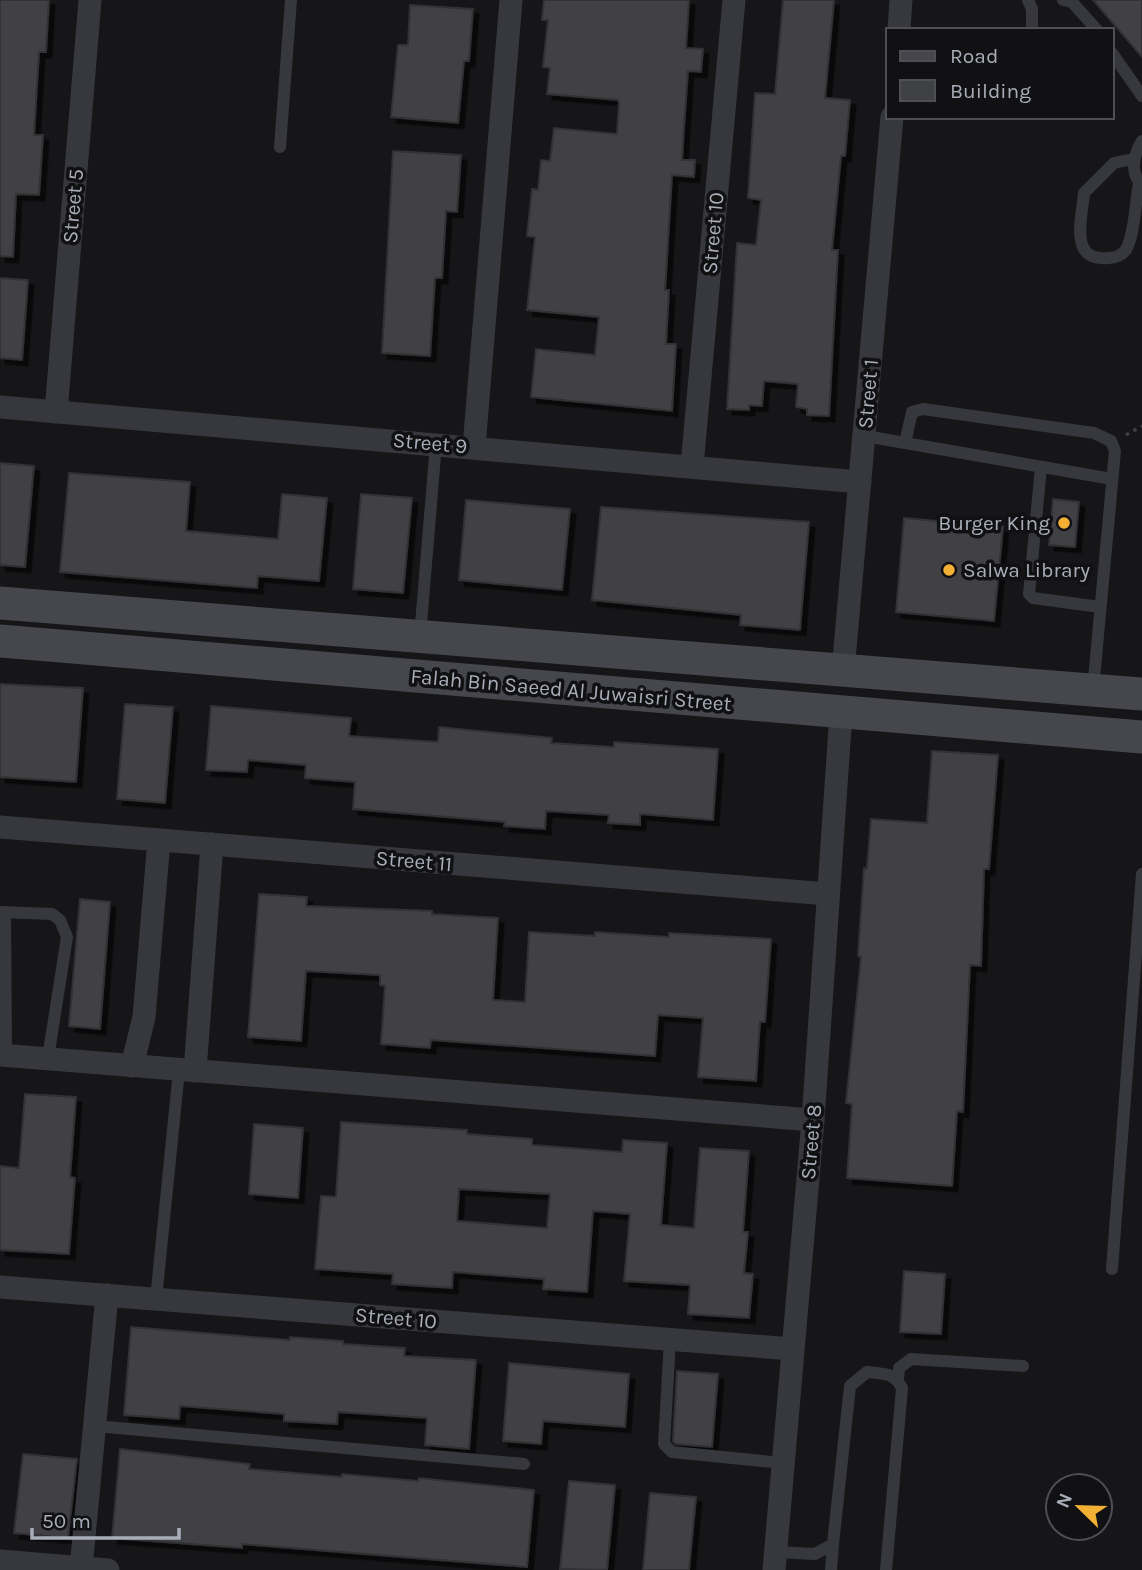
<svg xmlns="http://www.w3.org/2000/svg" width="1142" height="1570" viewBox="0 0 1142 1570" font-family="Karla,sans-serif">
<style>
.building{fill:#404145;stroke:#303034;stroke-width:2;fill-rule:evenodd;filter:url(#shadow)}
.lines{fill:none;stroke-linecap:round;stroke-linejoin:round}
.path{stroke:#3d3f44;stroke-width:3.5;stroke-dasharray:3.5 5;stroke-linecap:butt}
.lane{stroke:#37383d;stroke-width:12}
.street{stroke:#37383d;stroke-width:23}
.secondary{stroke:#45474d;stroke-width:33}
.poi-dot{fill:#f2b134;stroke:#111113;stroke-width:2.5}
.labels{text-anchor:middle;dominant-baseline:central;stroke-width:7;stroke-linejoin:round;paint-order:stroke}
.street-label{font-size:21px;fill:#a8adb8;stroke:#111113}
.poi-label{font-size:21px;fill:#a8adb8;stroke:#111113;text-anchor:end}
</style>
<defs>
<filter id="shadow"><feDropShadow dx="5.5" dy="5.5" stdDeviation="0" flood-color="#0009"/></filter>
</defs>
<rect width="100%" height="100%" fill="#161618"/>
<g class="building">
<polygon points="0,0 49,0 46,52 39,52 34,135 43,135 39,195 16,194 13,257 0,256"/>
<polygon points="544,0 689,0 686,48 703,49 701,72 688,71 684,127 682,160 695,160 694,177 672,175 665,290 669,290 666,344 676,344 672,411 531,397 536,349 595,355 599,317 527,310 535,237 527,236 532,189 538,190 541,160 550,161 554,128 617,134 619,103 618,100 547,94 550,68 543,67 548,20 542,20"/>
<polygon points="783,0 834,0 825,98 850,100 845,156 841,156 832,250 838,250 829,416 807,415 807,409 796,407 798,384 764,381 762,406 749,405 749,410 727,409 737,243 756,245 761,200 748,198 755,93 775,94"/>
<polygon points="1093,0 1142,0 1142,57"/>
<polygon points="410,5 473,9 469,61 464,61 458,123 391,117 398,45 408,45"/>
<polygon points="393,151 461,155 457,212 446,211 442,278 435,278 430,356 382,353"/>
<polygon points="0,278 28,280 22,360 0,358"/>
<polygon points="0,463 34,466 25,567 0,565"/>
<polygon points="69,473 190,482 186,531 278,539 282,494 327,498 319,581 258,576 257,588 60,572"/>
<polygon points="361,494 412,498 403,593 353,589"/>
<polygon points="1053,499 1079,502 1075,547 1049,545"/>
<polygon points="466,500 570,509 562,590 459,580"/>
<polygon points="601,507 809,522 800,630 740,625 741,615 592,600"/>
<polygon points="904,518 1003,527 994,621 896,612"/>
<polygon points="0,684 83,688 76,782 0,777"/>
<polygon points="125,704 173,707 165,803 117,799"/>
<polygon points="211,706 351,718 349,736 438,742 439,727 552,738 551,743 614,747 614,742 718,749 713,820 640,814 640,825 608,823 609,815 546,811 545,829 504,826 505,822 353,809 355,782 305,778 306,765 248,760 247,772 206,770"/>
<polygon points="932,751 998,755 989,869 984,869 981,966 970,965 963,1112 957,1111 952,1186 847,1178 852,1104 846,1103 861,957 858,956 864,868 867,869 871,819 927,823"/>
<polygon points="259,894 307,897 306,906 432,911 432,914 498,918 493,1000 525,1002 529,932 595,936 595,932 669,937 669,933 771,939 765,1022 760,1022 756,1081 698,1077 703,1018 658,1015 655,1056 431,1040 430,1048 381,1044 385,986 380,985 380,975 306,971 301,1041 248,1037"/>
<polygon points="80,899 110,902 100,1029 69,1026"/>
<polygon points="25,1094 76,1097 70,1177 75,1178 69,1254 0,1250 0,1166 19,1168"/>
<path d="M 341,1122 L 467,1130 L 467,1134 L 532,1139 L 532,1145 L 622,1152 L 623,1140 L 667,1143 L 661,1225 L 694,1228 L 700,1148 L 749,1151 L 743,1232 L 748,1232 L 744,1273 L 753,1274 L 749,1318 L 688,1314 L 690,1285 L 624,1281 L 630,1214 L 593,1211 L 587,1292 L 543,1289 L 544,1279 L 453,1272 L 452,1288 L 392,1284 L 393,1274 L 315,1269 L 321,1196 L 336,1197 ZM 459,1189 L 550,1194 L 547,1228 L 457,1221 Z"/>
<polygon points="254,1124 303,1128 298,1198 249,1194"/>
<polygon points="904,1271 945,1274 941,1334 900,1332"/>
<polygon points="131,1327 290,1340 290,1337 343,1341 343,1344 405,1348 404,1356 476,1360 469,1449 425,1445 427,1418 338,1412 337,1424 284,1421 284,1414 180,1406 179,1419 124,1415"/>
<polygon points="509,1363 629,1374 625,1427 543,1421 541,1444 503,1441"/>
<polygon points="677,1371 718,1374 712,1447 676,1444 673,1441"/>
<polygon points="120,1449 250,1464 249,1469 342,1477 342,1474 418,1481 419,1478 534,1490 527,1567 242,1544 242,1548 112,1538"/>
<polygon points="23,1454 77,1459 68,1538 14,1533"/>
<polygon points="569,1481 615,1485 607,1570 560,1569"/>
<polygon points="650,1493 696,1497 689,1570 643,1570"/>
</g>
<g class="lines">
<polyline class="path" points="1126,435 1142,426"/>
<g class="lane">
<polyline points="1028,0 1032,9 1032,30"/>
<polyline points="1063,0 1072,2 1097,30"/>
<polyline points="1112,53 1142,96"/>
<path d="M 1142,141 C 1134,154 1129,174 1142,184"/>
<polyline points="280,147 291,0"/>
<path d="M 1133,159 L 1114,163 L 1084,193 C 1082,219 1068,262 1109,258 C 1115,258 1123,255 1127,248 C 1135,231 1135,203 1139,184"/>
<polyline points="865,436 1112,479"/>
<polyline points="905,443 912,412 923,409 1094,433 1111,441 1115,451 1093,690"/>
<polyline points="1041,467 1029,594 1033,598 1100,607"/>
<polyline points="420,636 436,444"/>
<polyline points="0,912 52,914 60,920 67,937 48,1058"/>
<polyline points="5,912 6,1055"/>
<polyline points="1112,1269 1142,874"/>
<polyline points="156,1299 179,1070"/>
<polyline points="670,1340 664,1444 672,1452 783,1463"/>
<polyline points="898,1379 899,1368 911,1359 1023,1366"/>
<polyline points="95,1426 524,1464"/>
<path d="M 776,1552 L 815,1554 L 833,1544 L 850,1386 L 867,1372 C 883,1374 894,1372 902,1388 L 886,1570"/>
<polyline points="831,1570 833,1544"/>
</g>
<g class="street">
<polyline points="899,30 901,0"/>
<polyline points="0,407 860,482"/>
<polyline points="56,412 90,0"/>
<polyline points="474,447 511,0"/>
<polyline points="692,466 734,0"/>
<polyline points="843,671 892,117"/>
<polyline points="0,827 828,894"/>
<polyline points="0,1055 813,1120"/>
<polyline points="132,1066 144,1017 159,840"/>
<polyline points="195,1071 212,844"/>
<polyline points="0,1287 792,1349"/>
<polyline points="0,1561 108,1570"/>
<polyline points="81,1568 107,1295"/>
<polyline points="774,1570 813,1120 841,713"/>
</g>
<g class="secondary">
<polyline points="0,603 1142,694"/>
<polyline points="0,641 1142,737"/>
</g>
</g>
<g class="poi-dot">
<circle cx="1064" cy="523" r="7"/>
<circle cx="949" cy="570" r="7"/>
</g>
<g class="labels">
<g class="street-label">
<text transform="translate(73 206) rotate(-85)">Street 5</text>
<text transform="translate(713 233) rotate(-85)">Street 10</text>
<text transform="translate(868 394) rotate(-85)">Street 1</text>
<text transform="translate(430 443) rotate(5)">Street 9</text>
<text transform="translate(571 690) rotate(5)">Falah Bin Saeed Al Juwaisri Street</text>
<text transform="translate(414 861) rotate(5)">Street 11</text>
<text transform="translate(811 1142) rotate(-85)">Street 8</text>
<text transform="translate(396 1318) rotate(5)">Street 10</text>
</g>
<g class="poi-label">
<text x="1050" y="523">Burger King</text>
<text x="963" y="570" text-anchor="start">Salwa Library</text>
</g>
</g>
<rect x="886" y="28" width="228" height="91" fill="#111113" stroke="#4d4f55" stroke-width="2"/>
<rect x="900" y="51" width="35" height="10" fill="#45474d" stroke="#4d4f55" stroke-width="2"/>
<text x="950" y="63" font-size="21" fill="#a8adb8">Road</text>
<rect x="900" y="80" width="35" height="21" fill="#404145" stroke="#4d4f55" stroke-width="2"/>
<text x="950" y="98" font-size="21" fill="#a8adb8">Building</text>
<g transform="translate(1079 1507) rotate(293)"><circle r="33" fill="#111113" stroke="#4d4f55" stroke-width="2"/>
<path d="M0-5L12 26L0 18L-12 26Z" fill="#f2b134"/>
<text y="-10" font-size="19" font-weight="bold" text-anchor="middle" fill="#a8adb8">N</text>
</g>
<path d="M32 1528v10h147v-10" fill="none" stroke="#a8adb8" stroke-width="3.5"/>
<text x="42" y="1528" font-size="21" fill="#a8adb8" stroke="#111113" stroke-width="5" paint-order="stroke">50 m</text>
</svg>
